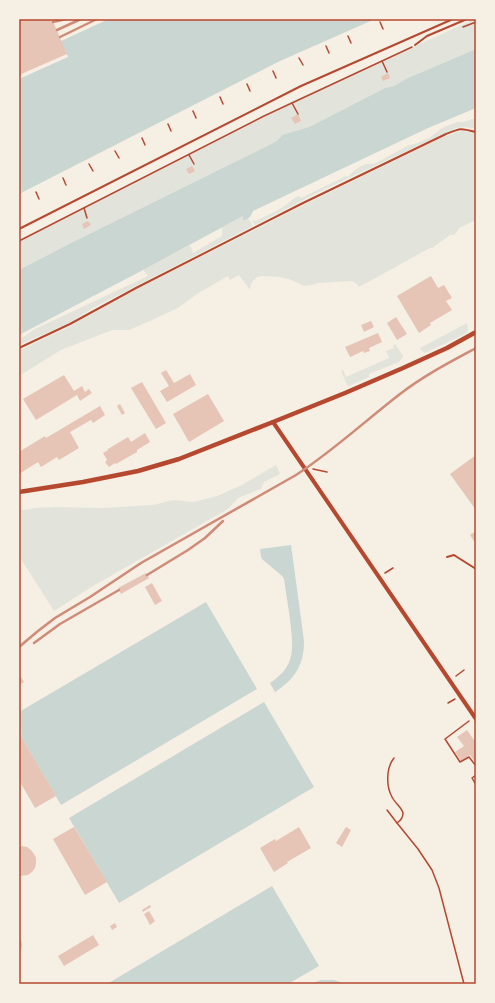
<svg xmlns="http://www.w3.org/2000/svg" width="495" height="1003" viewBox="0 0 495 1003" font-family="'Varela Round',sans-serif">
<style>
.green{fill:#e2e4dc}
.water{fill:#c9d6d2}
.building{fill:#e6c5b7}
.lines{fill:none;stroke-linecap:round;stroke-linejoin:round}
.path{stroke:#b5482f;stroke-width:1.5}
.service{stroke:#b5482f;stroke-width:2}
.minor{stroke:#b5482f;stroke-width:4}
.tertiary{stroke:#b5482f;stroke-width:4.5}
.rail{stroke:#cf8b77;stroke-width:2.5}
.neatline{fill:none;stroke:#b5482f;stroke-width:1.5}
</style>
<rect width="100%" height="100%" fill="#f6efe4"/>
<g class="green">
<polygon points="475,19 476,19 476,49 408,78 394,86 385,88 309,127 282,135 277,141 67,245 19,270 19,240 297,99"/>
<path d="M 476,118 L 476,129 L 465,127 L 456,128 L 319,192 L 255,225 L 252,220 L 256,221 C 265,216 277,211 286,205 C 291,202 292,198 299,196 L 301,198 L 346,176 L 348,177 C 353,170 365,161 374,164 L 409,145 L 415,144 L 429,138 L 442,128 L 457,122 L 463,122 Z"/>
<polygon points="462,131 476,133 476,220 459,228 457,232 454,235 450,235 432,248 430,248 359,287 357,284 352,281 319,283 305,286 289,279 279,277 262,276 257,277 253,281 251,284 250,290 239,275 230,280 228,276 197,294 178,308 150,321 129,330 112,330 61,350 19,376 19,350 20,350 67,328 127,294 308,203 443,137"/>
<polygon points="244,216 243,221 248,218 253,226 93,308 69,323 19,345 19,340 35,329 148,276 143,270 190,245 193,253 222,236 222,227"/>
<polygon points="467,323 468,329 467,333 425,353 422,351 420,348"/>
<polygon points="395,344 403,356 402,358 399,362 369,374 369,377 349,386 347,385 341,371 343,370 346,377 389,358 386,351 394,348 393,346"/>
<polygon points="276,465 280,474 264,482 261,489 238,498 228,509 93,586 54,611 19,556 19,511 35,508 54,507 102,508 153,505 173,500 193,502 217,496 240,486"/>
</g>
<g class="water">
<polygon points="109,19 375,19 280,61 19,194 19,79 68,57 61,41"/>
<path d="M 476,49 L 476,108 L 428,128 L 253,211 C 250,218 249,218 243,221 L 243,216 L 143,270 L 19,335 L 19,270 L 67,245 L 277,141 L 282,135 L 309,127 L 385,88 L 394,86 L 408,78 Z"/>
<path d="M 291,545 L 304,641 C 304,665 295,679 275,692 L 270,683 C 297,665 293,648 290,619 C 288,606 286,592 284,579 L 282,576 L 262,559 L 261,556 L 260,549 Z"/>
<polygon points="206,602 257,689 61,805 19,733 19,712"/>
<polygon points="264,702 314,787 119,903 69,818"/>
<polygon points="272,886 319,966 288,984 107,984"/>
<polygon points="321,980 334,980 346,984 311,984"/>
</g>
<g class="building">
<polygon points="19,19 52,19 67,54 19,75"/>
<polygon points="388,73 390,78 383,81 381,77"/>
<polygon points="298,114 301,121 295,124 291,118"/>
<polygon points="192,166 195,171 189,174 186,169"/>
<polygon points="88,221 91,225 84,229 82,224"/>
<polygon points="431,276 438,288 444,285 452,298 446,301 452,310 430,323 431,325 419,333 397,296"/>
<polygon points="396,317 407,334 397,340 387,323"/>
<polygon points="371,321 374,327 364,332 361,325"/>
<polygon points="378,333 382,342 369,348 370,351 364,353 363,351 350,357 345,347"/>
<polygon points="166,370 174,383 190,374 196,385 167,402 160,391 169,386 161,373"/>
<polygon points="64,375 74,391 82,386 85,392 89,389 92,393 80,401 77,395 36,420 23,399"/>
<polygon points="142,382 166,423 156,429 131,388"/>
<polygon points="208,394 224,421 189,442 173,414"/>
<polygon points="120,404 125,413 122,415 117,406"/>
<polygon points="100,406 105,415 93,423 91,420 70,432 79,448 59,460 57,457 41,467 38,462 19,474 19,452 45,436 46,438"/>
<polygon points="145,433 150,442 137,450 137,452 116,464 115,463 109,467 105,462 107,460 103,453 108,450 108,449 128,437 131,442"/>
<polygon points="476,455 476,510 450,474"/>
<polygon points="476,531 476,544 470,535"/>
<polygon points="146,573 149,578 121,594 118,588"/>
<polygon points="152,583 162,601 155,605 145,587"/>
<polygon points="19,674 24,682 19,685"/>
<polygon points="467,730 476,743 476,764 470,755 461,761 455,752 464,746 457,737"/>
<polygon points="19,733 56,796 35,808 19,780"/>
<polygon points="74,827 107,882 85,895 53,839"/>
<polygon points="299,827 311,848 287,862 288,863 274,872 260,848 275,839 276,841"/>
<polygon points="346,827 351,830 342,847 336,843"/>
<polygon points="22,846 27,847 31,850 34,854 36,858 36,863 35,868 32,872 28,875 19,876 19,847"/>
<polygon points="150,905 151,907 143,912 142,910"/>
<polygon points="149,911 155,921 150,925 144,914"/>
<polygon points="115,923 117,927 112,930 110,926"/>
<polygon points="19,935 22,943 22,947 19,954"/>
<polygon points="93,935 99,945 64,966 58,956"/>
</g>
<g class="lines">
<g class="path">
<polyline points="380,22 383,29"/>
<polyline points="463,27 476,22"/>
<polyline points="348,36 351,43"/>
<polyline points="326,46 329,53"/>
<polyline points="299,58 303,65"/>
<polyline points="382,61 387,72"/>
<polyline points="273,71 276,78"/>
<polyline points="247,84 250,91"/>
<polyline points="220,97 223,104"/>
<polyline points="292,103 298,114"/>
<polyline points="193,111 196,118"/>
<polyline points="168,124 171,131"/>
<polyline points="142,138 145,145"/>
<polyline points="115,151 119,158"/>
<polyline points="189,155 194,164"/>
<polyline points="89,164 93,171"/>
<polyline points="63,178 66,185"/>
<polyline points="36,192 39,199"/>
<polyline points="84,208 87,218"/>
<polyline points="19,241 264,116 412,47"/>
<polyline points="313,469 327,472"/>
<polyline points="385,573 393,568"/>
<polyline points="456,676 464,670"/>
<polyline points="448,703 455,699"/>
<polyline points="469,721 445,739 460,762 469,757 476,766"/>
<path d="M 394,758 C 386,768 386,786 392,797 C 395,803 402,808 403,813 C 403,818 400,821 397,823"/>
<polyline points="476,775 472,778 476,785"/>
<polyline points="387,810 397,823 418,849 432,870 439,888 464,984"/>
</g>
<g class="service">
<polyline points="415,45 427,36 467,19"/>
<polyline points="19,229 301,86 453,19"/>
<path d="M 19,348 L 70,324 L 136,288 L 301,204 L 446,134 C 461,128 460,128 476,132"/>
<polyline points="447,557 454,555 457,557 476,569"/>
</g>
<polyline class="minor" points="273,422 476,719"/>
<polyline class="tertiary" points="19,492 83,482 138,471 179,459 273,422 345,393 403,368 447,348 476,332"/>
<g class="rail">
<polyline points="53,22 66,19"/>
<polyline points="57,30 81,19"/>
<polyline points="60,37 97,19"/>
<polyline points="147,575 188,550 205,538 223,521"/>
<polyline points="34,643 60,624 119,590"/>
<path d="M 19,647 L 38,631 L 55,618 L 90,597 L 141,563 L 296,475 C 333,451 365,421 400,394 C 423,376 450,362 476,348"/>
</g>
</g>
<rect width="495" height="1003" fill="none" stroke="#f6efe4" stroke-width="40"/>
<rect x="20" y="20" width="455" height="963" class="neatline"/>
</svg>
